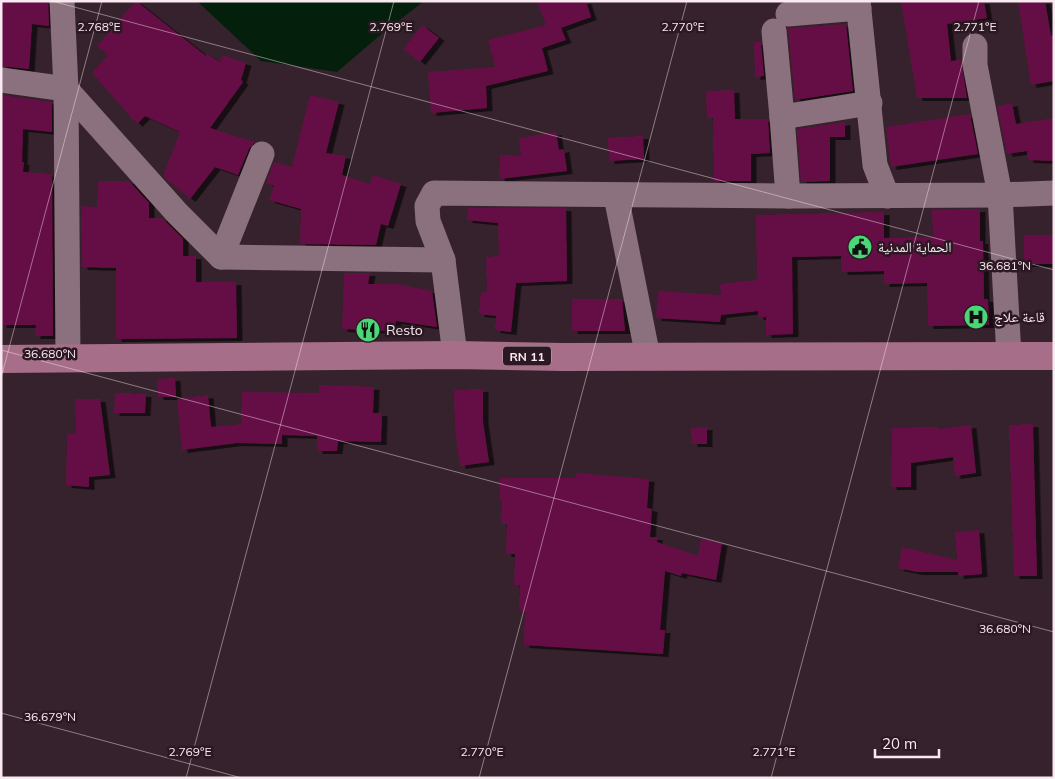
<svg xmlns="http://www.w3.org/2000/svg" width="1055" height="779" viewBox="0 0 1055 779" font-family="Mulish,'Noto Naskh Arabic',sans-serif">
<style>
.water{fill:#04200c}
.building{fill:#650f44;filter:url(#shadow)}
.lines{fill:none;stroke-linecap:round;stroke-linejoin:round}
.minor{stroke:#8b717d;stroke-width:25}
.primary{stroke:#a76e8a;stroke-width:28}
.ticks{fill:none;stroke:#f9eaf1;stroke-width:1;stroke-opacity:0.45}
.labels{text-anchor:middle;dominant-baseline:central;stroke-width:5;stroke-linejoin:round;paint-order:stroke}
.shield{fill:#2c1822;stroke:#bcabb3;stroke-width:1}
.shield-label{font-size:12px;font-weight:bold;fill:#f9eaf1}
.poi-label{font-size:14px;fill:#f9eaf1;stroke:#2c1822;text-anchor:start}
.ticks-label{font-size:12px;text-anchor:middle;fill:#f9eaf1;stroke:#2c1822;stroke-width:5;stroke-linejoin:round;paint-order:stroke}
</style>
<defs>
<filter id="shadow"><feDropShadow dx="5.5" dy="3" stdDeviation="0" flood-color="#0009"/></filter>
</defs>
<rect width="100%" height="100%" fill="#36222c"/>
<polygon class="water" points="197,1 424,1 378,37 337,72 261,61"/>
<g class="building">
<polygon points="1,1 48,1 49,26 32,24 29,69 1,66"/>
<polygon points="136,1 206,56 207,54 220,62 222,55 246,63 241,80 243,82 210,128 255,142 249,149 238,175 215,167 190,199 163,176 180,132 145,116 137,124 92,73 108,55 97,46"/>
<polygon points="537,1 586,1 591,17 561,28 566,40 542,48 548,71 486,86 487,108 431,113 428,72 495,67 488,40 546,25"/>
<polygon points="901,1 984,1 987,18 947,24 951,61 961,60 967,98 917,98"/>
<polygon points="1018,1 1045,1 1051,36 1054,35 1054,81 1031,85"/>
<polygon points="846,24 853,91 795,100 788,28"/>
<polygon points="422,25 439,38 420,62 403,49"/>
<polygon points="754,42 761,42 764,76 755,77"/>
<polygon points="734,90 735,119 768,119 770,153 751,154 751,181 714,181 713,118 707,118 706,91"/>
<polygon points="1,95 52,102 52,132 23,129 22,162 24,162 23,172 52,174 53,336 35,336 36,325 1,325"/>
<polygon points="310,95 339,102 326,153 346,156 342,175 370,184 373,175 401,184 388,226 381,224 376,245 300,244 301,209 269,200 274,186 266,183 274,162 292,167"/>
<polygon points="1012,103 1016,124 1054,118 1054,161 1028,160 1027,151 1007,154 997,106"/>
<polygon points="970,114 978,154 891,167 886,127"/>
<polygon points="845,122 845,137 830,137 830,181 801,182 797,129"/>
<polygon points="556,132 559,150 564,149 567,171 499,179 500,155 521,156 519,138"/>
<polygon points="643,136 644,159 609,161 608,138"/>
<polygon points="98,181 129,181 149,203 149,218 162,218 183,239 183,256 196,256 196,282 236,282 237,338 116,339 116,268 82,267 81,206 97,207"/>
<polygon points="468,208 566,208 567,281 516,283 511,332 495,330 496,316 479,314 481,292 487,292 486,257 499,256 498,223 467,220"/>
<polygon points="980,209 980,241 983,241 984,299 988,299 989,325 928,326 927,283 884,284 884,271 842,272 841,256 792,257 793,334 766,335 766,317 758,317 758,311 721,315 720,322 656,318 658,291 721,295 720,284 757,280 756,215 884,212 884,238 933,237 932,210"/>
<rect x="1024" y="235" width="30" height="29"/>
<polygon points="344,273 370,273 368,284 397,284 432,291 437,327 396,321 395,331 342,329"/>
<polygon points="572,299 622,299 625,331 572,331"/>
<polygon points="175,378 176,397 158,397 157,379"/>
<polygon points="319,385 374,387 373,413 382,413 381,442 338,441 337,451 317,451 317,436 282,435 282,444 237,443 182,450 177,399 208,395 211,427 241,424 242,392 319,393"/>
<polygon points="483,389 483,421 489,462 460,466 455,430 454,390"/>
<polygon points="115,393 146,394 145,413 114,413"/>
<polygon points="75,399 100,399 110,475 89,477 89,487 66,485 67,434 76,434"/>
<polygon points="1033,424 1037,576 1014,576 1009,425"/>
<polygon points="971,425 976,473 955,476 953,457 911,463 911,487 891,487 892,428 938,427 939,429"/>
<polygon points="707,427 707,444 692,444 691,428"/>
<polygon points="576,473 649,479 647,508 652,509 650,537 657,537 657,542 698,556 701,539 722,543 716,580 682,573 681,576 665,571 660,630 665,630 663,654 524,645 525,612 519,611 520,585 514,585 515,554 506,554 507,524 501,524 502,499 500,499 499,478 575,478"/>
<polygon points="979,530 982,574 958,576 958,572 917,572 898,568 902,547 957,560 955,532"/>
</g>
<g class="lines">
<g class="minor">
<polyline points="62,1 66,89 68,359"/>
<polyline points="858,1 875,165 887,196"/>
<polyline points="788,14 859,8"/>
<polyline points="774,31 782,117"/>
<polyline points="975,46 975,65 1000,195 1009,356"/>
<polyline points="1,80 66,89 177,213 221,257 443,260"/>
<polyline points="616,196 648,357"/>
<polyline points="788,196 782,117 870,103"/>
<polyline points="221,257 262,154"/>
<polyline points="455,355 443,260 428,221 427,206 434,193 788,196 1000,195 1054,193"/>
</g>
<polyline class="primary" points="1,359 455,355 562,357 1054,356"/>
</g>
<path class="ticks" d="M 52,1 L 1054,270M 1,350 L 1054,632M 1,378 L 102,1M 1,713 L 242,778M 186,778 L 394,1M 479,778 L 687,1M 771,778 L 979,1"/>
<defs>
<symbol id="civic-disc" viewBox="-11 -11 22 22"><circle r="9.5" fill="#4bd677" stroke="#2c1822"/><path d="M-.6-6.5H3V-4.5H.6V-3L4-1V1h2V6H-6V1h2V-1L-.6-3ZM-1.2 2.5V6h2.4V2.5Z" fill="#111"/></symbol>
<symbol id="hospital-disc" viewBox="-11 -11 22 22"><circle r="9.5" fill="#4bd677" stroke="#2c1822"/><path d="M-5-5h3v3.5h4V-5h3V5h-3V1.5h-4V5h-3Z" fill="#111"/></symbol>
<symbol id="restaurant-disc" viewBox="-11 -11 22 22"><circle r="9.5" fill="#4bd677" stroke="#2c1822"/><path d="M-5-6h1v4h1v-4h1v4h1v-4h1v5L-1.5 .5V6h-2V.5L-5-1ZM5-6V6H3V1.5H1.5Q1.5-4 5-6Z" fill="#111"/></symbol>
</defs>
<g fill-rule="evenodd">
<use href="#civic-disc" x="846" y="233" width="28" height="28"/>
<use href="#hospital-disc" x="962" y="303" width="28" height="28"/>
<use href="#restaurant-disc" x="354" y="316" width="28" height="28"/>
</g>
<g class="labels">
<rect class="shield" x="503" y="346.5" width="48" height="19" rx="4"/>
<g class="shield-label">
<text x="527" y="356">RN 11</text>
</g>
<g class="poi-label">
<text x="878" y="247">الحماية المدنية</text>
<text x="994" y="317">قاعة علاج</text>
<text x="386" y="330">Resto</text>
</g>
</g>
<g class="ticks-label">
<text x="99" y="31">2.768°E</text>
<text x="391" y="31">2.769°E</text>
<text x="683" y="31">2.770°E</text>
<text x="975" y="31">2.771°E</text>
<text x="1005" y="270">36.681°N</text>
<text x="50" y="358">36.680°N</text>
<text x="1005" y="633">36.680°N</text>
<text x="50" y="721">36.679°N</text>
<text x="190" y="756">2.769°E</text>
<text x="482" y="756">2.770°E</text>
<text x="774" y="756">2.771°E</text>
</g>
<rect width="1055" height="779" fill="none" stroke="#f9eaf1" stroke-width="5"/>
<path d="M875 749v8h64v-8" fill="none" stroke="#f9eaf1" stroke-width="2.5"/>
<text x="882" y="749" font-size="15" fill="#f9eaf1" stroke="#2c1822" stroke-width="4" paint-order="stroke">20 m</text>
</svg>
